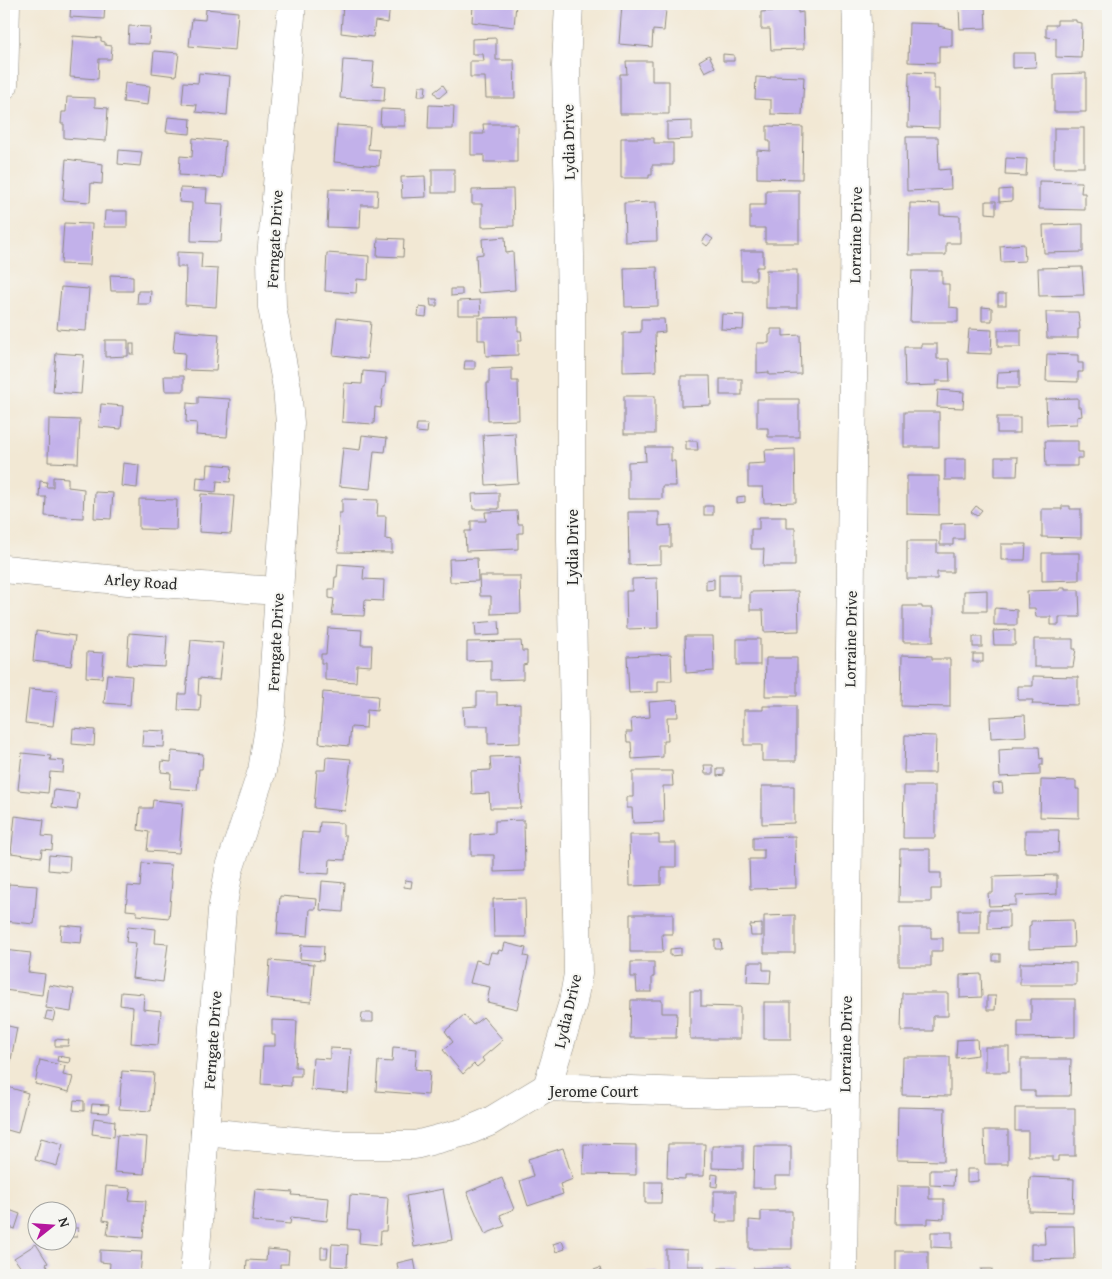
<svg xmlns="http://www.w3.org/2000/svg" width="1112" height="1279" viewBox="0 0 1112 1279" font-family="'Gentium Book Plus',serif">
<style>
.building{fill:#c2b1ea}
.lines{fill:none;stroke-linecap:round;stroke-linejoin:round}
.minor-casing{stroke:#8e8a80;stroke-width:29}
.minor{stroke:#fff;stroke-width:28}
.labels{text-anchor:middle;dominant-baseline:central;stroke-width:4;stroke-linejoin:round;paint-order:stroke}
.street-label{font-size:16px;fill:#2b2b2b;stroke:#f6f6f2}
</style>
<rect width="100%" height="100%" fill="#f6f6f2"/>
<filter id="ink" filterUnits="userSpaceOnUse"><feTurbulence type="fractalNoise" baseFrequency=".02" numOctaves="2"/><feDisplacementMap in="SourceGraphic" scale="10" xChannelSelector="R" yChannelSelector="G"/><feConvolveMatrix kernelMatrix="1 2 1 2 8 2 1 2 1" color-interpolation-filters="sRGB"/></filter>
<filter id="wash" filterUnits="userSpaceOnUse"><feTurbulence type="fractalNoise" baseFrequency=".0096" numOctaves="4" result="noise"/><feDisplacementMap in="SourceGraphic" scale="20" xChannelSelector="R" yChannelSelector="G"/><feGaussianBlur stdDeviation="1.12" result="paint"/><feColorMatrix in="noise" values="0 0 0 0 0 0 0 0 0 0 0 0 0 0 0 0 0 1.4 0 .05"/><feComposite in="paint" operator="in"/></filter>
<g filter="url(#wash)">
<rect width="100%" height="100%" fill="#f2e8d4"/>
<g id="blocks">
<g class="building">
<polygon points="71,4 105,4 104,19 70,17"/>
<polygon points="343,4 390,4 388,23 375,21 373,37 341,33"/>
<polygon points="473,4 516,4 514,27 472,22"/>
<polygon points="622,4 654,4 654,6 657,7 657,9 666,9 664,31 653,30 652,47 619,44"/>
<polygon points="773,4 798,4 798,13 803,12 804,49 771,50 770,29 761,29 761,12 774,11"/>
<polygon points="985,6 986,28 960,29 959,7"/>
<polygon points="206,9 238,12 235,50 189,46 192,19 205,20"/>
<polygon points="1057,20 1076,20 1076,22 1082,23 1081,58 1056,57 1056,38 1046,37 1046,25 1057,25"/>
<polygon points="909,23 939,24 938,26 952,29 952,46 939,46 939,63 908,62"/>
<polygon points="129,26 150,27 149,44 128,43"/>
<polygon points="73,36 101,38 101,41 105,42 105,45 112,46 111,59 99,59 98,79 70,77"/>
<polygon points="496,38 496,60 514,60 515,98 486,98 485,77 470,77 470,61 484,61 483,54 472,54 472,39"/>
<polygon points="154,51 179,53 176,76 152,73"/>
<polygon points="1013,53 1035,53 1036,67 1013,68"/>
<polygon points="723,54 734,55 734,61 723,61"/>
<polygon points="709,55 715,67 705,72 699,61"/>
<polygon points="343,60 374,62 372,85 385,86 384,101 340,98"/>
<polygon points="626,61 652,61 652,81 669,81 669,114 620,114 620,74 627,74"/>
<polygon points="909,72 934,73 934,89 939,89 939,128 908,127"/>
<polygon points="199,73 230,76 227,115 196,112 197,105 182,104 184,82 198,83"/>
<polygon points="1086,73 1086,112 1054,112 1054,74"/>
<polygon points="771,76 804,77 802,115 771,114 771,100 755,99 756,77 771,78"/>
<polygon points="125,83 150,86 148,105 123,102"/>
<polygon points="443,85 447,91 439,98 434,92"/>
<polygon points="419,86 426,86 425,96 418,96"/>
<polygon points="67,97 95,98 95,107 108,108 106,141 64,138 64,124 61,124 62,112 66,112"/>
<polygon points="429,105 454,106 453,129 428,129"/>
<polygon points="381,109 405,110 405,126 380,126"/>
<polygon points="168,117 191,119 190,134 166,132"/>
<polygon points="692,121 692,139 667,140 667,122"/>
<polygon points="483,124 517,124 517,162 484,162 484,155 471,155 471,134 484,134"/>
<polygon points="337,125 370,127 368,149 380,150 379,166 334,162"/>
<polygon points="767,126 803,127 802,179 757,178 757,150 770,151 770,141 767,141"/>
<rect x="1054" y="128" width="30" height="39"/>
<polygon points="906,137 938,137 939,170 950,169 951,189 907,191"/>
<polygon points="193,138 225,141 222,178 179,175 180,156 192,157"/>
<polygon points="621,138 654,138 654,143 673,143 673,165 652,165 652,175 649,175 649,178 621,178"/>
<polygon points="119,150 142,152 140,166 118,164"/>
<polygon points="1006,158 1027,159 1026,176 1005,175"/>
<polygon points="66,159 103,164 102,184 91,183 90,202 63,200"/>
<rect x="432" y="169" width="22" height="24"/>
<polygon points="425,176 426,197 402,198 401,177"/>
<polygon points="1039,181 1082,182 1081,193 1085,193 1085,210 1039,209"/>
<polygon points="180,188 207,189 206,203 223,204 221,242 191,241 192,203 179,202"/>
<polygon points="329,189 378,190 377,205 361,205 360,228 327,227"/>
<polygon points="513,189 514,226 482,227 482,204 472,204 472,190"/>
<polygon points="1012,189 1012,201 999,202 999,190"/>
<polygon points="766,190 799,190 799,243 765,243 765,228 750,228 750,205 766,205"/>
<polygon points="986,201 996,201 996,214 986,213"/>
<polygon points="656,202 657,241 625,242 624,203"/>
<polygon points="910,203 940,204 940,215 960,216 960,243 946,243 946,255 909,255"/>
<polygon points="105,211 127,211 127,227 104,227"/>
<polygon points="64,223 92,224 90,265 61,264"/>
<polygon points="1083,224 1083,252 1044,253 1043,225"/>
<polygon points="707,235 713,239 707,246 702,242"/>
<polygon points="505,237 506,253 513,252 515,290 478,293 476,255 483,254 482,239"/>
<polygon points="378,238 404,239 403,257 377,256"/>
<polygon points="1024,244 1025,261 1001,262 1000,246"/>
<polygon points="741,251 763,251 763,267 756,267 756,280 741,280"/>
<polygon points="177,252 202,253 201,268 218,269 216,307 185,305 186,267 177,267"/>
<polygon points="327,253 369,256 368,280 357,279 356,293 325,291"/>
<polygon points="657,267 658,306 625,307 624,268"/>
<polygon points="1082,267 1084,295 1039,296 1038,268"/>
<rect x="766" y="270" width="31" height="38"/>
<polygon points="912,271 942,271 942,284 949,284 949,307 958,308 958,322 910,322"/>
<polygon points="110,275 133,276 133,291 111,291"/>
<polygon points="61,287 89,289 86,331 57,329"/>
<polygon points="451,289 462,289 462,295 451,296"/>
<polygon points="138,291 151,291 150,304 137,304"/>
<rect x="998" y="294" width="8" height="11"/>
<polygon points="430,299 437,299 437,306 431,306"/>
<polygon points="480,300 481,315 458,315 458,301"/>
<polygon points="419,307 427,308 426,317 418,316"/>
<polygon points="982,307 992,308 992,321 982,321"/>
<polygon points="1046,312 1078,312 1080,329 1078,329 1078,338 1047,338"/>
<polygon points="722,314 744,315 743,330 721,329"/>
<polygon points="518,317 518,331 521,331 522,340 518,340 518,355 486,356 485,340 478,340 478,318"/>
<polygon points="337,318 371,322 367,359 333,355"/>
<polygon points="641,319 664,319 665,332 655,333 656,371 623,372 623,333 641,332"/>
<polygon points="771,329 783,329 783,336 800,335 801,374 769,375 769,372 757,373 757,343 769,343 769,335 771,334"/>
<polygon points="969,329 992,330 991,354 967,353"/>
<rect x="998" y="330" width="23" height="17"/>
<polygon points="175,331 219,334 216,371 184,370 185,353 173,352"/>
<polygon points="105,340 128,340 128,356 105,357"/>
<rect x="130" y="344" width="4" height="10"/>
<polygon points="921,344 937,344 937,359 949,359 950,381 936,381 936,385 905,386 904,347 921,347"/>
<polygon points="56,353 84,355 81,394 53,392"/>
<polygon points="1047,354 1078,355 1078,363 1083,363 1083,372 1078,372 1078,382 1046,381"/>
<polygon points="465,361 475,361 475,369 464,369"/>
<polygon points="512,368 512,381 518,381 519,420 488,421 487,383 489,383 489,369"/>
<polygon points="363,371 386,373 385,387 383,387 381,408 375,407 374,424 342,422 344,383 362,384"/>
<polygon points="1019,371 1019,388 997,388 998,372"/>
<polygon points="164,376 184,376 184,391 165,391"/>
<polygon points="681,376 710,376 711,405 681,406"/>
<rect x="720" y="379" width="22" height="16"/>
<polygon points="938,390 964,392 963,408 937,407"/>
<rect x="624" y="396" width="31" height="38"/>
<polygon points="198,397 230,399 227,437 196,435 197,423 186,422 187,403 198,404"/>
<polygon points="1078,398 1078,407 1081,407 1082,416 1077,417 1077,424 1047,425 1046,399"/>
<polygon points="757,399 799,399 799,437 768,437 768,428 757,428"/>
<polygon points="101,404 123,406 121,429 99,427"/>
<rect x="904" y="412" width="35" height="35"/>
<rect x="997" y="417" width="23" height="16"/>
<polygon points="49,419 80,420 78,463 48,462"/>
<polygon points="417,424 428,424 427,433 416,432"/>
<polygon points="515,433 518,483 486,485 483,435"/>
<polygon points="362,435 387,438 385,452 374,451 370,489 339,486 343,448 360,450"/>
<polygon points="686,441 697,441 698,450 686,450"/>
<polygon points="1045,441 1078,441 1078,452 1083,452 1083,458 1077,458 1077,466 1046,466"/>
<polygon points="645,447 671,447 671,461 675,461 676,486 662,486 662,499 628,499 628,462 646,461"/>
<polygon points="795,449 796,502 764,503 763,487 748,487 748,464 766,463 765,450"/>
<polygon points="995,457 1018,457 1017,476 995,476"/>
<rect x="945" y="459" width="21" height="21"/>
<polygon points="123,463 139,465 137,488 121,486"/>
<polygon points="208,464 232,466 230,482 217,481 216,492 196,490 197,477 207,478"/>
<polygon points="907,476 939,476 939,515 907,514"/>
<polygon points="53,477 68,478 68,487 84,489 83,518 45,516 46,497 39,497 40,481 47,482 46,487 53,487"/>
<polygon points="95,492 113,493 111,519 94,518"/>
<polygon points="499,493 499,509 473,509 472,494"/>
<polygon points="201,494 234,496 231,534 199,532"/>
<polygon points="745,496 745,502 737,503 737,497"/>
<polygon points="139,499 177,500 176,530 139,529"/>
<polygon points="342,499 378,500 377,516 386,516 385,539 392,540 392,553 338,552 339,513 342,513"/>
<rect x="704" y="506" width="9" height="9"/>
<polygon points="976,506 982,510 977,516 971,512"/>
<polygon points="1062,506 1070,506 1070,509 1081,509 1081,538 1042,537 1042,509 1062,509"/>
<polygon points="517,511 518,524 523,524 523,533 518,533 518,549 466,551 465,531 471,531 471,521 486,521 485,512"/>
<polygon points="628,512 659,512 659,526 671,525 671,547 661,547 661,564 629,565"/>
<polygon points="759,517 786,517 786,528 795,528 795,566 763,566 764,549 751,549 751,529 759,529"/>
<polygon points="964,523 964,539 953,539 953,545 940,545 940,524"/>
<polygon points="907,541 937,541 937,553 953,553 953,572 937,572 937,579 907,579"/>
<polygon points="1001,544 1026,544 1025,560 1001,560"/>
<polygon points="1042,553 1079,553 1079,580 1042,581"/>
<polygon points="477,558 478,581 450,582 449,559"/>
<polygon points="338,564 364,566 363,579 384,580 383,601 365,600 364,616 332,615 334,599 329,598 329,589 334,589 335,577 337,577"/>
<rect x="719" y="574" width="21" height="23"/>
<polygon points="479,576 520,576 521,613 491,614 491,596 480,596"/>
<polygon points="657,578 658,628 627,629 626,591 632,591 632,579"/>
<polygon points="714,579 714,589 706,590 706,580"/>
<polygon points="1060,588 1065,588 1065,590 1079,590 1080,617 1059,617 1059,625 1051,625 1051,617 1036,617 1035,608 1028,608 1027,591 1060,590"/>
<polygon points="987,590 987,611 964,611 964,591"/>
<polygon points="798,591 799,631 764,632 763,610 750,610 750,592"/>
<polygon points="903,606 922,606 922,608 933,608 933,642 903,642"/>
<polygon points="995,608 1017,610 1017,625 994,625 994,610"/>
<polygon points="499,621 500,635 476,636 475,623"/>
<polygon points="328,628 362,630 361,645 372,645 371,666 357,665 356,682 325,680 325,663 321,663 321,654 326,654"/>
<polygon points="1015,630 1015,645 994,645 993,631"/>
<polygon points="36,631 75,636 71,666 33,661"/>
<polygon points="129,633 167,636 165,667 127,665"/>
<polygon points="685,636 713,636 714,671 686,673"/>
<rect x="973" y="637" width="9" height="10"/>
<rect x="737" y="639" width="23" height="26"/>
<polygon points="1034,639 1073,639 1073,649 1076,649 1073,667 1034,667"/>
<polygon points="191,640 223,643 219,680 199,678 198,695 201,695 200,711 178,710 179,694 186,694"/>
<polygon points="521,641 522,651 527,651 527,664 523,665 523,679 491,680 491,660 467,661 467,642"/>
<polygon points="87,652 104,653 102,678 86,677"/>
<polygon points="671,654 672,681 658,681 658,692 629,693 627,656"/>
<rect x="973" y="654" width="10" height="8"/>
<polygon points="902,655 932,656 932,659 950,659 950,707 901,706"/>
<polygon points="766,658 797,658 797,696 765,696"/>
<polygon points="107,674 132,676 130,705 104,703"/>
<polygon points="1033,676 1078,677 1078,705 1032,704 1033,700 1018,700 1018,686 1033,686"/>
<polygon points="29,689 57,691 53,726 25,723"/>
<polygon points="323,692 378,696 377,711 367,710 366,728 351,727 349,746 319,743"/>
<polygon points="477,692 497,692 497,705 520,704 520,743 488,744 488,726 464,726 463,707 477,706"/>
<polygon points="677,700 678,717 667,717 668,741 663,741 663,757 632,759 631,742 627,742 626,732 632,732 631,719 650,717 649,702"/>
<polygon points="763,706 796,706 796,761 762,761 762,745 744,745 744,710 763,710"/>
<polygon points="1025,715 1026,736 991,738 990,717"/>
<polygon points="73,728 95,730 94,746 72,744"/>
<polygon points="143,730 165,731 164,747 142,746"/>
<polygon points="905,735 936,736 935,773 904,773"/>
<polygon points="1013,747 1039,747 1040,759 1043,758 1043,765 1040,765 1040,775 1000,777 999,750 1014,749"/>
<polygon points="172,751 203,754 202,769 199,769 197,790 170,788 171,773 161,772 162,761 171,762"/>
<polygon points="22,753 51,756 50,760 64,761 63,773 50,772 48,793 18,790"/>
<polygon points="519,756 521,808 490,808 489,793 472,794 471,771 491,770 490,757"/>
<polygon points="326,757 351,759 345,811 314,808 317,770 325,770"/>
<polygon points="704,765 713,765 713,774 705,774"/>
<polygon points="717,769 724,769 724,775 717,776"/>
<polygon points="633,771 672,771 673,786 663,786 664,822 633,823 632,808 627,808 627,797 633,797"/>
<polygon points="1041,780 1076,781 1076,789 1079,789 1079,818 1040,817"/>
<polygon points="1002,783 1003,793 994,793 993,784"/>
<polygon points="762,786 794,786 794,823 762,824"/>
<polygon points="904,786 935,786 935,838 903,838"/>
<polygon points="54,790 79,793 77,810 52,807"/>
<polygon points="153,800 183,803 179,853 147,851 149,832 138,830 140,808 152,808"/>
<polygon points="15,816 44,820 42,836 53,837 52,850 42,849 41,857 11,853"/>
<polygon points="524,820 525,871 494,872 494,855 471,855 471,835 495,833 495,821"/>
<polygon points="320,822 343,823 343,835 346,835 345,860 330,859 329,874 299,872 302,832 319,833"/>
<polygon points="1025,830 1059,830 1058,853 1025,852"/>
<polygon points="629,835 659,835 659,843 676,843 676,867 661,867 661,885 630,886"/>
<polygon points="795,836 796,888 750,889 749,859 764,859 764,850 753,850 753,837"/>
<polygon points="900,849 930,849 930,873 941,873 941,889 931,889 931,902 899,902"/>
<polygon points="49,855 70,857 69,872 48,870"/>
<polygon points="142,863 171,865 170,880 172,881 169,918 137,915 137,911 126,910 128,886 140,887"/>
<polygon points="1057,875 1057,894 1016,896 1016,905 989,906 988,893 993,893 993,877"/>
<polygon points="405,880 412,881 411,888 404,887"/>
<polygon points="322,881 345,883 343,912 320,910"/>
<polygon points="9,884 37,886 34,924 4,921"/>
<polygon points="280,896 317,899 316,909 310,909 308,936 277,934"/>
<polygon points="525,898 526,937 494,937 493,899"/>
<rect x="958" y="910" width="22" height="23"/>
<polygon points="988,910 1009,910 1009,928 988,929"/>
<polygon points="630,914 673,914 673,934 662,934 663,952 630,952"/>
<polygon points="795,915 795,953 764,953 764,916"/>
<polygon points="1073,920 1074,947 1029,949 1029,926 1031,925 1031,921"/>
<polygon points="762,924 762,936 751,936 750,925"/>
<polygon points="61,925 83,927 81,943 60,941"/>
<polygon points="128,926 156,929 155,943 168,944 163,982 132,978 136,943 126,942"/>
<polygon points="899,928 931,928 931,938 943,938 943,951 931,951 931,966 899,966"/>
<polygon points="715,940 721,940 722,949 715,949"/>
<polygon points="505,943 526,948 524,956 529,957 517,1009 487,1002 490,987 470,983 476,960 488,963 491,952 498,953 499,950 503,951"/>
<polygon points="301,945 324,946 323,961 300,959"/>
<polygon points="681,948 681,955 670,956 670,949"/>
<polygon points="4,950 31,953 28,972 45,974 42,995 4,990"/>
<rect x="993" y="954" width="7" height="7"/>
<polygon points="270,960 314,964 311,1002 267,998"/>
<polygon points="631,962 654,962 654,977 652,977 652,992 637,992 636,977 631,977"/>
<polygon points="748,962 763,962 763,970 771,970 770,983 747,982"/>
<polygon points="1035,962 1076,963 1076,985 1020,985 1020,963 1035,963"/>
<polygon points="981,974 982,997 960,998 960,975"/>
<polygon points="49,985 74,989 71,1012 46,1008"/>
<polygon points="690,991 701,991 701,1006 740,1007 740,1039 690,1039"/>
<polygon points="121,992 144,994 143,1009 161,1011 158,1045 131,1043 133,1007 120,1005"/>
<polygon points="902,993 948,993 948,1016 933,1016 933,1031 901,1031"/>
<polygon points="987,996 996,996 995,1010 987,1010"/>
<polygon points="1031,999 1075,999 1075,1037 1018,1038 1018,1021 1031,1021"/>
<polygon points="631,1000 662,1000 662,1013 677,1013 676,1038 630,1038"/>
<rect x="764" y="1002" width="27" height="37"/>
<polygon points="47,1011 55,1012 53,1021 45,1019"/>
<polygon points="362,1013 373,1013 373,1022 361,1022"/>
<polygon points="464,1015 473,1025 483,1017 503,1040 482,1058 484,1061 477,1067 474,1064 463,1074 443,1050 453,1042 445,1031"/>
<polygon points="272,1020 297,1021 295,1067 301,1067 301,1076 291,1076 291,1086 261,1084 263,1046 275,1046 275,1035 272,1035"/>
<polygon points="4,1025 17,1028 10,1065 4,1063"/>
<polygon points="55,1039 69,1040 68,1046 55,1046"/>
<polygon points="977,1039 978,1055 956,1058 957,1040"/>
<polygon points="393,1047 417,1049 415,1069 430,1071 428,1095 376,1091 378,1061 392,1062"/>
<rect x="985" y="1047" width="24" height="25"/>
<polygon points="330,1048 351,1049 348,1093 311,1090 313,1058 330,1059"/>
<polygon points="58,1056 70,1058 69,1063 57,1061"/>
<polygon points="903,1057 950,1057 950,1096 902,1095"/>
<polygon points="1021,1059 1071,1059 1070,1096 1035,1096 1035,1091 1021,1091"/>
<polygon points="40,1060 65,1066 63,1075 73,1077 69,1092 35,1084"/>
<polygon points="122,1071 154,1073 151,1111 119,1109"/>
<polygon points="4,1086 28,1093 18,1133 4,1129"/>
<polygon points="74,1100 84,1101 84,1111 73,1110"/>
<polygon points="92,1104 109,1105 108,1113 91,1112"/>
<polygon points="898,1107 945,1108 944,1161 897,1160"/>
<polygon points="1015,1108 1075,1108 1075,1156 1058,1156 1058,1161 1052,1161 1052,1156 1028,1156 1028,1131 1015,1131"/>
<polygon points="94,1118 115,1121 114,1137 92,1134"/>
<polygon points="984,1130 1008,1130 1008,1164 985,1164"/>
<polygon points="117,1135 147,1137 144,1174 114,1172"/>
<polygon points="41,1138 63,1144 57,1166 35,1160"/>
<polygon points="584,1144 636,1145 636,1175 583,1174"/>
<polygon points="668,1144 705,1144 704,1176 685,1176 685,1179 667,1178"/>
<polygon points="720,1145 743,1145 743,1169 712,1168 712,1146 720,1146"/>
<polygon points="754,1146 791,1146 791,1176 775,1176 775,1188 753,1188"/>
<polygon points="563,1148 573,1179 560,1184 563,1194 528,1206 520,1181 533,1176 528,1159"/>
<polygon points="967,1169 978,1169 978,1181 967,1182"/>
<polygon points="930,1170 954,1170 953,1186 930,1185"/>
<polygon points="712,1174 718,1175 717,1187 711,1186"/>
<polygon points="1030,1177 1074,1179 1073,1212 1029,1211"/>
<polygon points="502,1178 514,1209 500,1215 505,1226 485,1234 467,1192"/>
<polygon points="645,1182 662,1182 661,1203 645,1203"/>
<polygon points="106,1186 131,1188 129,1200 146,1201 143,1238 107,1235 109,1221 103,1220"/>
<polygon points="897,1186 929,1186 929,1199 944,1199 944,1219 928,1218 928,1224 896,1224"/>
<polygon points="255,1189 293,1192 292,1195 329,1198 327,1221 291,1217 290,1224 252,1221"/>
<polygon points="443,1189 452,1240 414,1247 406,1196"/>
<polygon points="714,1191 736,1191 736,1222 716,1222 717,1214 714,1214"/>
<polygon points="350,1195 388,1198 386,1231 381,1231 380,1245 359,1243 360,1230 348,1229"/>
<polygon points="4,1208 20,1214 15,1229 4,1225"/>
<polygon points="761,1211 792,1211 792,1249 749,1249 749,1220 761,1221"/>
<polygon points="1044,1226 1074,1226 1075,1259 1031,1260 1031,1244 1045,1244"/>
<polygon points="68,1228 78,1228 77,1237 68,1237"/>
<polygon points="931,1232 952,1232 952,1248 931,1247"/>
<polygon points="562,1241 565,1249 556,1252 553,1244"/>
<polygon points="36,1244 48,1263 46,1264 50,1271 43,1275 26,1275 14,1258"/>
<polygon points="332,1244 348,1245 347,1267 331,1266"/>
<polygon points="321,1247 328,1247 327,1258 321,1258"/>
<polygon points="267,1249 289,1251 288,1264 280,1264 280,1275 246,1275 247,1260 266,1261"/>
<polygon points="666,1249 687,1250 687,1266 704,1266 704,1275 666,1275"/>
<polygon points="100,1250 142,1252 140,1275 109,1275 110,1263 100,1262"/>
<rect x="896" y="1251" width="32" height="24"/>
<polygon points="414,1259 417,1275 399,1275 397,1263"/>
<polygon points="600,1268 602,1275 582,1275 581,1274"/>
<rect x="719" y="1268" width="17" height="7"/>
<polygon points="753,1268 789,1268 790,1275 753,1275"/>
<rect x="981" y="1269" width="11" height="6"/>
<polygon points="657,1272 657,1275 641,1275 641,1273"/>
</g>
</g>
</g>
<g filter="url(#ink)">
<use href="#blocks" fill-opacity="0" stroke="#8e8a80" stroke-width="1"/>
<g class="lines">
<defs>
<g id="minor">
<polyline points="4,85 6,4"/>
<polyline points="4,569 128,581 278,591"/>
<polyline points="547,1087 573,1002 578,974 571,540 571,302 566,66 569,4"/>
<polyline points="205,1132 338,1145 415,1145 465,1132 489,1122 547,1087 716,1093 796,1092 814,1095 845,1092"/>
<polyline points="194,1275 222,910 229,870 262,771 271,715 290,423 287,388 272,307 271,258 292,4"/>
<polyline points="843,1275 857,24 856,4"/>
</g>
</defs>
<use href="#minor" class="minor-casing"/>
<use href="#minor" class="minor"/>
</g>
</g>
<g class="labels">
<g class="street-label">
<text transform="translate(568 142) rotate(-91)">Lydia Drive</text>
<text transform="translate(855 235) rotate(-89)">Lorraine Drive</text>
<text transform="translate(274 239) rotate(-87)">Ferngate Drive</text>
<text transform="translate(572 547) rotate(-90)">Lydia Drive</text>
<text transform="translate(141 581) rotate(4)">Arley Road</text>
<text transform="translate(850 639) rotate(-89)">Lorraine Drive</text>
<text transform="translate(275 642) rotate(-87)">Ferngate Drive</text>
<text transform="translate(567 1011) rotate(-77)">Lydia Drive</text>
<text transform="translate(212 1040) rotate(-86)">Ferngate Drive</text>
<text transform="translate(845 1044) rotate(-89)">Lorraine Drive</text>
<text x="594" y="1091">Jerome Court</text>
</g>
</g>
<rect width="1112" height="1279" fill="none" stroke="#f6f6f2" stroke-width="20"/>
<g transform="translate(52 1226) rotate(73)"><circle r="24" fill="#f6f6f2" stroke="#a5a5a2"/>
<path d="M0-4L9 19L0 12L-9 19Z" fill="#b5179e"/>
<text y="-8" font-size="14" font-weight="bold" text-anchor="middle" fill="#2b2b2b">N</text>
</g>
</svg>
